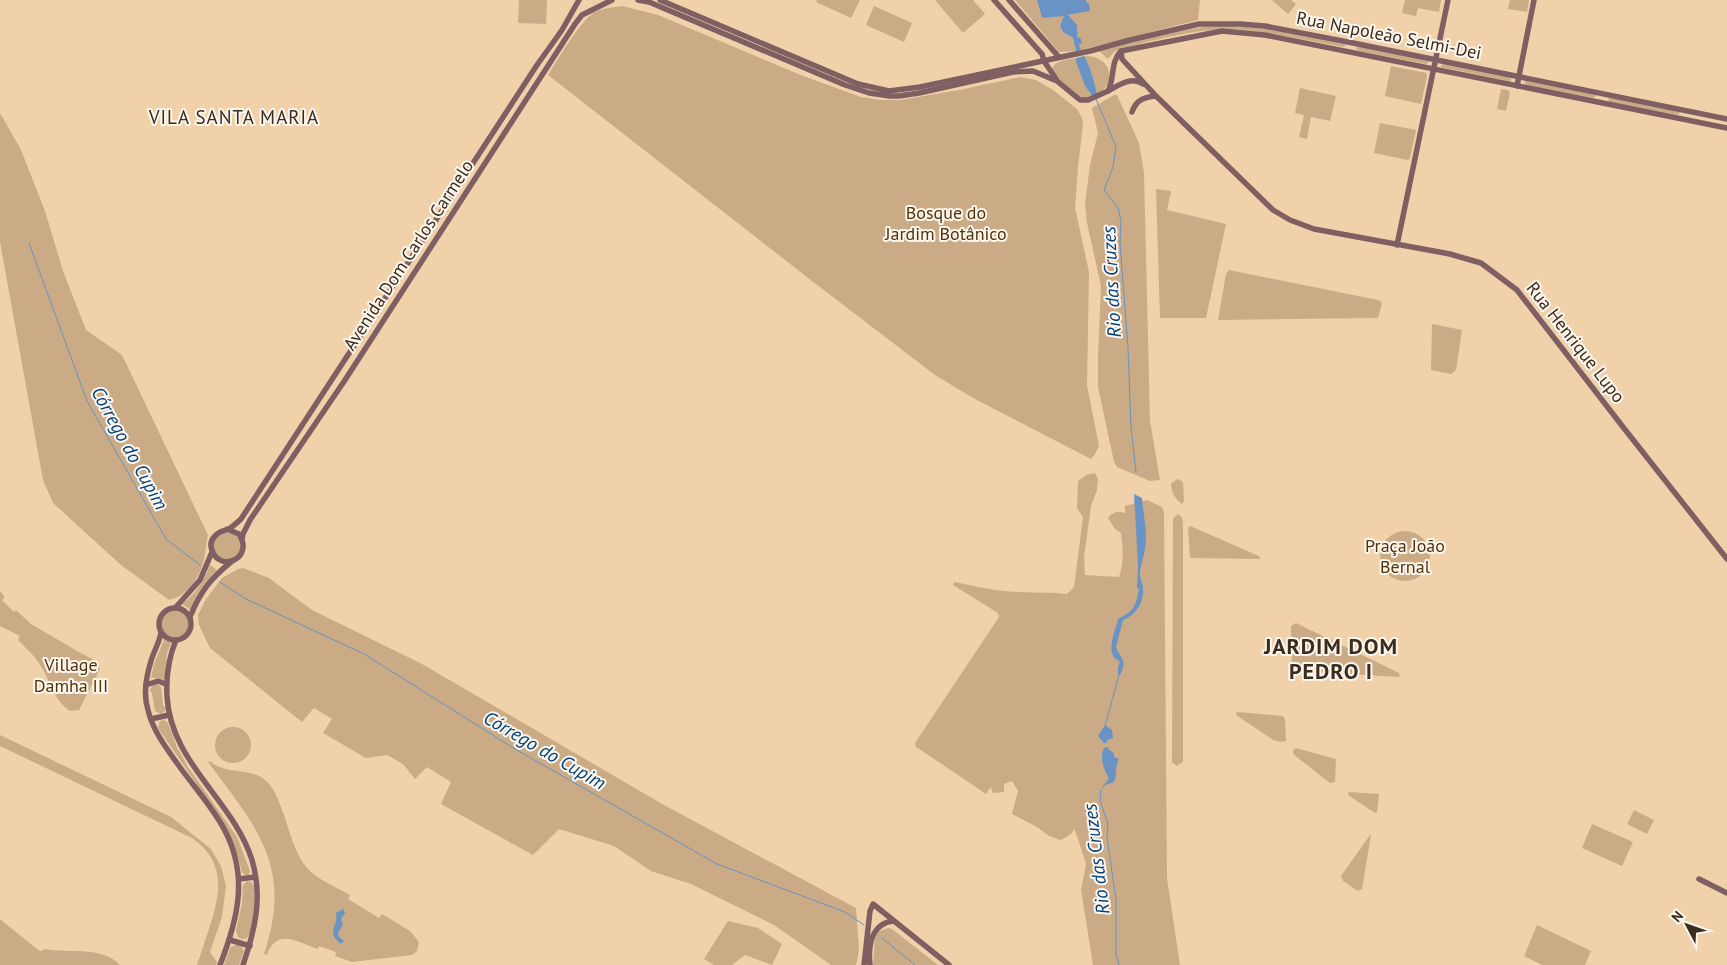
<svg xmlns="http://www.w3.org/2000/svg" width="1727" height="965" viewBox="0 0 1727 965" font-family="'PT Sans',sans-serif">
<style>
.green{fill:#caab86}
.water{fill:#6993c4}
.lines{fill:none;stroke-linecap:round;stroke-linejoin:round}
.stream{stroke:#6993c4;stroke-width:1}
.secondary{stroke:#805f62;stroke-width:5.5}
.labels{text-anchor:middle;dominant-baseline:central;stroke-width:4;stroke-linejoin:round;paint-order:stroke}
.street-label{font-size:18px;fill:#392d1e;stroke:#fdf6ee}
.park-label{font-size:18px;fill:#503306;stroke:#fdf6ee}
.neighbourhood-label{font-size:19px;letter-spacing:1px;fill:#392d1e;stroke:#fdf6ee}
.water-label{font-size:19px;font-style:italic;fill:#00417c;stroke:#fdf6ee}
.district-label{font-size:22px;font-weight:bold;letter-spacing:1px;fill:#392d1e;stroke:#fdf6ee}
</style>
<rect width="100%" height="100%" fill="#f0d1a9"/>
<g class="green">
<polygon points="519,0 547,0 546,24 518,23"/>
<polygon points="817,0 860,0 851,18 816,2"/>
<polygon points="935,0 973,0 985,14 963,33"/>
<polygon points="1015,0 1037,0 1042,18 1065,15 1060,26 1063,32 1073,38 1076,51 1059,52"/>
<polygon points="1086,0 1200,0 1198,20 1081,50 1079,44 1081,43 1077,35 1077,28 1068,15 1090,11"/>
<polygon points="1272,0 1291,0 1296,4 1288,14"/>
<polygon points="1405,0 1441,0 1439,12 1418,8 1416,16 1402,13"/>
<polygon points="1510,0 1529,0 1527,12 1508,9"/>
<path d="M 622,6 L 658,15 L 803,76 L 861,97 L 880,100 L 900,100 L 959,90 L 1020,77 L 1036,80 L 1053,90 L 1077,109 L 1082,118 L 1083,125 L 1078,167 L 1075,208 L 1089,272 L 1087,385 L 1099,446 L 1095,454 L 1091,459 L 973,398 L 935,375 L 812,281 L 548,75 C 559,58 577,26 592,14 C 600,8 612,8 622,6 Z"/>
<polygon points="874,6 912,23 904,42 866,25"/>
<path d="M 1224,26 L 1265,28 L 1346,45 L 1343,47 C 1305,40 1266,30 1227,29 C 1196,29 1152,41 1122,48 L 1114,52 L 1108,59 L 1099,51 L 1113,45 L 1202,27 Z"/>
<polygon points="1358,46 1427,61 1429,62 1426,64 1359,51 1356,49"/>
<path d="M 1084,56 C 1109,55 1120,80 1097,95 C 1096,86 1089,63 1084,56 Z"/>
<path d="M 1076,58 L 1085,86 L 1093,97 L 1085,100 L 1073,94 L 1052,72 C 1052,60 1067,60 1076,58 Z"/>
<polygon points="1443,64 1509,77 1512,80 1509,81 1441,67 1441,66"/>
<polygon points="1391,66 1426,73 1427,76 1421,104 1385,96"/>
<polygon points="1526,81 1595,94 1596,96 1592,98 1527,85 1524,82"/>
<polygon points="1300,88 1336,96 1330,121 1311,117 1307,139 1299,137 1304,115 1295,113"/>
<polygon points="1501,89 1508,90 1510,93 1506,111 1497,109"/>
<polygon points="1114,95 1117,95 1139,143 1144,173 1150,421 1160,480 1150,481 1117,467 1114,462 1098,387 1098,354 1101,286 1087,223 1085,204 1090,165 1098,133 1092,108"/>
<polygon points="1610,97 1678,111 1680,113 1677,115 1609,102 1608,100"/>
<path d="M 0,113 L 21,150 L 45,211 L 63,271 L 86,330 L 122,355 L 208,535 C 206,543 206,551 204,559 C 200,577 188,596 169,600 L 121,565 L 53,503 L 43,480 L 0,242 Z"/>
<polygon points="1380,123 1416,130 1410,158 1408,160 1374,153"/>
<polygon points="1156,189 1171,191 1167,210 1226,224 1206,318 1160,318"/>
<polygon points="1229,270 1378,300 1382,303 1378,318 1218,320 1226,274"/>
<polygon points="1432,324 1462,330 1456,370 1451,374 1431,370"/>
<path d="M 1095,473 L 1098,479 L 1097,490 L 1091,506 L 1084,557 L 1085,575 L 1119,577 C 1124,562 1123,549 1121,533 L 1115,529 L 1108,518 C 1113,512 1117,511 1125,513 L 1125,506 L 1147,500 L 1162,507 L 1164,513 L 1167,878 L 1180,965 L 1093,965 L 1081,890 L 1086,864 L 1077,836 L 1074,829 L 1071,834 L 1061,840 L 1049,836 L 1037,827 L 1012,814 L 1018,791 L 1012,781 L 1004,784 L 1004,792 L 993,793 L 991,787 L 986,794 L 921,750 L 916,747 L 915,743 L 999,617 L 998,613 L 953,585 L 954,582 C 975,586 998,592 1020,592 C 1036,593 1051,592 1067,594 L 1074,587 L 1083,517 L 1077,508 L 1078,481 L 1086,475 Z"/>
<path d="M 1177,479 L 1183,482 L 1184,501 L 1182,504 C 1175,499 1171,492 1171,484 Z"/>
<polygon points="1178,514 1182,517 1183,524 1183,762 1177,766 1172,762 1173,518"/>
<polygon points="1190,526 1259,556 1260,559 1190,558 1188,528"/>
<circle cx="1405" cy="556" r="25"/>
<circle cx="227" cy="546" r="14"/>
<path d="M 210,565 L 217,570 C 205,581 195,595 191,610 L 182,604 C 196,594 204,581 210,565 Z"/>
<polygon points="243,568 269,578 312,610 422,664 664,805 856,908 859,950 856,965 831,965 774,925 691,884 651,871 614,846 559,829 533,855 441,804 451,782 427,767 415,779 403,764 387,755 366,758 323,733 332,719 314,708 302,722 210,648 199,625 198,615 206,599 222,578 238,569"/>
<path d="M 0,591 L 5,597 L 2,600 L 14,612 L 16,610 L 31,624 L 77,651 L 94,660 L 100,669 L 79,710 L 70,711 C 54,700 51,683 42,668 C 36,657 27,649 18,640 L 20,636 L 0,626 Z"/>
<circle cx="175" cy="623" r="14"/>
<polygon points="1296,623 1399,673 1400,677 1295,671 1292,669 1291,626"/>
<polygon points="164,640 171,643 167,653 165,680 159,678 151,678 154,664"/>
<polygon points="157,684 161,687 163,705 166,708 165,711 161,714 155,711 152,693 150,690 152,686"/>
<polygon points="1237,712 1283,716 1285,719 1286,741 1280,742 1273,740 1236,715"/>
<polygon points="164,720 168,723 177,747 188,767 237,837 250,871 249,874 247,876 242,873 238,856 224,824 158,728 160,721"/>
<circle cx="233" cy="745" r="18"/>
<path d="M 0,735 L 171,817 L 211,849 L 221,866 L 226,886 L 222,917 L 210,952 L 217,962 L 216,965 L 197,965 C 201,954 204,943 208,932 C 220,896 228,863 192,838 L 0,746 Z"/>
<polygon points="1296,748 1336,759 1335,782 1330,783 1293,754 1293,750"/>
<path d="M 210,761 C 228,777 253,765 269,784 C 277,793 280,805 284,815 C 290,833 295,854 307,868 C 318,880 336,887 350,895 L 348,899 L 379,918 L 382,914 L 410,931 L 419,942 L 417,951 L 412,955 L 352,962 L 335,956 L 336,952 L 319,946 L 318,949 C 297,942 277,927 267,955 L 264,954 C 293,867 258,829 208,762 Z"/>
<polygon points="1349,792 1379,794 1377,812 1375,813 1348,795"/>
<polygon points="1634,810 1654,820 1647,834 1627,824"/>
<polygon points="1592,824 1633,842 1622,866 1582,848"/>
<polygon points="1370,835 1371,835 1362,889 1358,891 1343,881 1341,876"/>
<path d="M 247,881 L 251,882 L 254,886 C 254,896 257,950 238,937 L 236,931 L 242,903 L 243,885 Z"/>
<path d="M 0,919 L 38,950 L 41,951 L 45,949 C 69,954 101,945 120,965 L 0,965 Z"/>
<polygon points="728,921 758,928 782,944 772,965 745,955 732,965 714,965 704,959"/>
<polygon points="1537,925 1591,951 1585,965 1542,965 1524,956"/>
<polygon points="888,928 892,929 938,965 873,965 875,937 878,932"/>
<polygon points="237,944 241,946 244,951 239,965 224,965 230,948"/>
</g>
<g class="water">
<polygon points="1037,0 1086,0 1087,3 1089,3 1090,11 1068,15 1077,25 1077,31 1078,33 1077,35 1078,38 1080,37 1082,43 1079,44 1081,50 1076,51 1073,38 1063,32 1060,26 1064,16 1042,18"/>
<path d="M 1084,56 C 1089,63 1096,86 1097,95 L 1093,97 L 1085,86 L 1076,61 L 1076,58 Z"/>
<path d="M 1134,494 L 1142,498 C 1143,514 1148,533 1145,549 C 1144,556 1141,564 1140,571 C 1139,577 1142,581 1143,587 C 1144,603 1137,614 1123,620 L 1116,647 C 1121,660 1128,660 1120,675 L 1118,674 L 1118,667 L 1120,662 C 1118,660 1115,659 1114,657 C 1107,649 1116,628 1118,619 C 1134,611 1136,606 1139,589 L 1137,588 L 1138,565 Z"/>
<polygon points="1105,725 1112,730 1113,738 1107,740 1107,743 1104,743 1098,736"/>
<path d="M 1108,747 L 1109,750 L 1113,752 L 1115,758 L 1118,758 L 1118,761 C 1115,768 1117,776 1114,782 L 1105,785 L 1101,790 L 1103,786 L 1109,779 C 1104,769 1099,759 1104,748 Z"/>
<path d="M 343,909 L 345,913 L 341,919 L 343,924 L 338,933 L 339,937 L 344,941 L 341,944 C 325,931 339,927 336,913 Z"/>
</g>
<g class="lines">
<g class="stream">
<polyline points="1096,99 1116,147 1113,167 1104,190 1118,208 1121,221 1120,243 1128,348 1131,427 1136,472"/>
<polyline points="29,243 87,401 166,539 200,565"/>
<polyline points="220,582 246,599 364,654 515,749 717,864 845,912 864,925"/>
<polyline points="1105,726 1119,675"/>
<polyline points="1101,790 1100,800 1108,824 1107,837 1116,900 1116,954 1119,965"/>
<polyline points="882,938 915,965"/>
</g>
<g class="secondary">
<path d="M 638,0 L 649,2 L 845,85 L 869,93 L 890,96 L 899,96 L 919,93 L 1013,72 L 1033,71 L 1057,81 L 1080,100 L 1088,100 L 1108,91 C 1115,78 1110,62 1121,51 L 1222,31 L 1265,35 L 1727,128"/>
<polyline points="660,0 858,84 889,91 920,87 1090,51 1130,40 1199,24 1240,24 1265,26 1353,43 1727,119"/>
<polyline points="994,0 1042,54 1044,61 1056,79"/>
<polyline points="1009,0 1059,57"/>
<polyline points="1121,51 1122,59 1156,96 1273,210 1290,220 1314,229 1450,254 1481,263 1517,290 1623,427 1727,559"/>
<polyline points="1517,86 1534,0"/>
<path d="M 1108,91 C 1119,85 1131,76 1143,84"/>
<path d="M 1132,112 C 1136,100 1144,97 1156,96"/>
<polyline points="1397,245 1448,0"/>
<path d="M 227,529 L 239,534 C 255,559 219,573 212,550 C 210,545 211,540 215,536 C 219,531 223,531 229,529 C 233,526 237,523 241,519 L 537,65 L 562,30 L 579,0"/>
<polyline points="242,539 243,534 250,520 345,380 575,24 582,15 612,0"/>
<polyline points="176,607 200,580 212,552"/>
<circle cx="175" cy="624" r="16"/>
<path d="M 190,617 C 200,592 210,579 231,562"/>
<path d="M 161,633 C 159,643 154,651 151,661 C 146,677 143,695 148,710 C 153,732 169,752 182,770 C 196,789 213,808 224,829 C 249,875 238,919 220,965"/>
<path d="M 176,640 C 168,659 166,676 167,696 C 170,762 233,800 252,860 C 263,897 255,930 243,965"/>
<polyline points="146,685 158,681 166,684"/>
<polyline points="151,719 169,715"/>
<polyline points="239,879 255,877"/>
<polyline points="1699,879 1727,893"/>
<polyline points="230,940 250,946"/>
<polyline points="864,965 870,911 873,904 949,965"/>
<path d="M 870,965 C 868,946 871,924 893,921"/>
</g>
</g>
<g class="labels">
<g class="street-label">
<text transform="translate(1389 35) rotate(11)">Rua Napoleão Selmi-Dei</text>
<text transform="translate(408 255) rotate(-57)">Avenida Dom Carlos Carmelo</text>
<text transform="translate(1576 342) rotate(52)">Rua Henrique Lupo</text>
</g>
<g class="park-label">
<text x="946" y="212">Bosque do<tspan x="946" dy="21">Jardim Botânico</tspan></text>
<text x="1405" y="545">Praça João<tspan x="1405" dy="21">Bernal</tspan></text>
<text x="71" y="664">Village<tspan x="71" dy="21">Damha III</tspan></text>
</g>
<g class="neighbourhood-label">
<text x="234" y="117">VILA SANTA MARIA</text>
</g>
<g class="water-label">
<text transform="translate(1111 282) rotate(-93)">Rio das Cruzes</text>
<text transform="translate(130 448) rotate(61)">Córrego do Cupim</text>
<text transform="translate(545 750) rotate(30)">Córrego do Cupim</text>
<text transform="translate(1096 859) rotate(-97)">Rio das Cruzes</text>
</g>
<g class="district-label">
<text x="1331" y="646">JARDIM DOM<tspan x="1331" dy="25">PEDRO I</tspan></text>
</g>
</g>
<g transform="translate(1687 925) rotate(311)" stroke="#fdf6ee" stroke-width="4" paint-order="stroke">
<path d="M0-4L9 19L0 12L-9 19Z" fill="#392d1e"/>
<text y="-8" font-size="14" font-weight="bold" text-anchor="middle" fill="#392d1e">N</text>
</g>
</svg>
